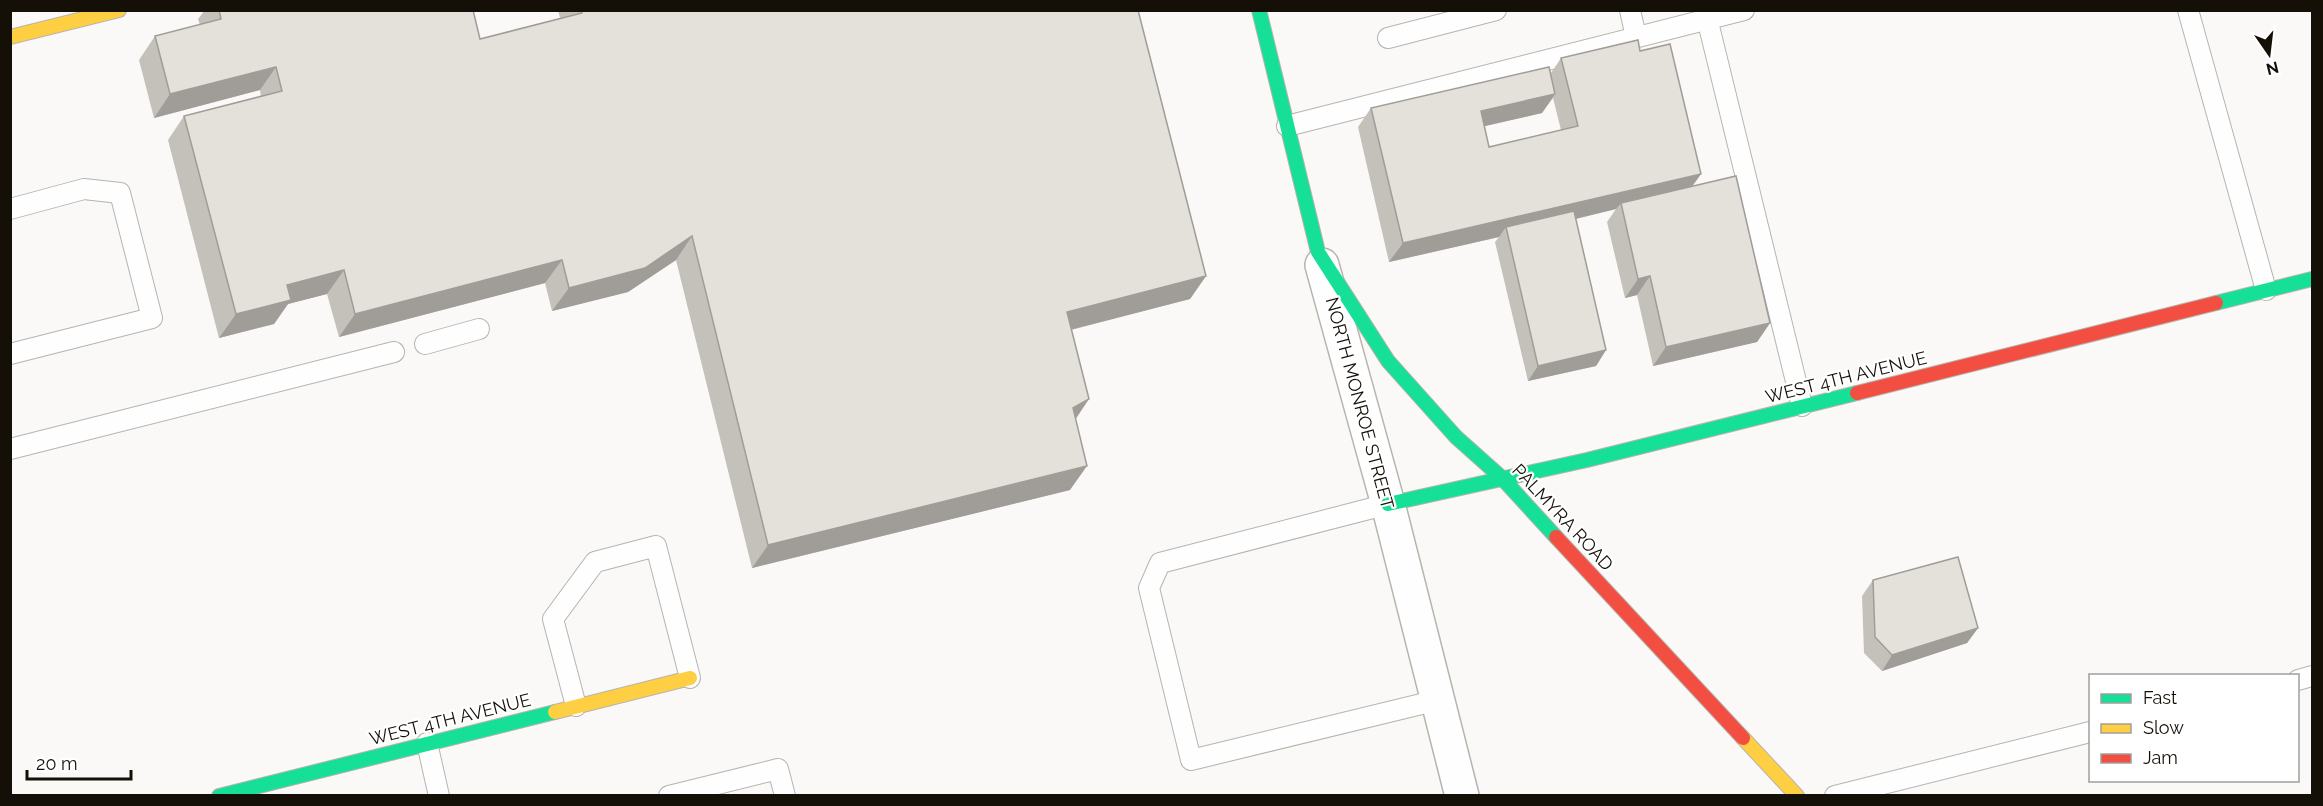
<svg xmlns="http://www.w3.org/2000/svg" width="2323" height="806" viewBox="0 0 2323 806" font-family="Raleway,sans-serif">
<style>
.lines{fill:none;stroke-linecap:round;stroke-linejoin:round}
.lane-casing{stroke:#b7b4ae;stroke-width:22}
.street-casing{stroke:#b7b4ae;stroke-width:36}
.fast-casing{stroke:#b7b4ae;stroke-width:16}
.slow-casing{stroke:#b7b4ae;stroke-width:16}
.jam-casing{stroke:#b7b4ae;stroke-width:16}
.lane{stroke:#fefefe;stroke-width:20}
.street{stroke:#fefefe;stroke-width:33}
.fast{stroke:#16e098;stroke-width:14}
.slow{stroke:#ffcf43;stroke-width:14}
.jam{stroke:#f24e42;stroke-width:14}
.wall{fill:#c4c1bb;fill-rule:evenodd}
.shaded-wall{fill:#a09d99}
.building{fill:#e4e0da;stroke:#a09d99;stroke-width:1.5}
.labels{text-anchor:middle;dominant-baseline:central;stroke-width:4.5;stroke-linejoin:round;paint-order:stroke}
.street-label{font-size:18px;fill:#151007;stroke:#fff}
</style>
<rect width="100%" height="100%" fill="#fbf9f7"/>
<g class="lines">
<defs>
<g id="lane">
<polyline points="1630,10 1636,37"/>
<polyline points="1705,10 1802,406"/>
<polyline points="2188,10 2266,290"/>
<polyline points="1388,38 1496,10"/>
<polyline points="1287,126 1744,10"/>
<polyline points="10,209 84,189 120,193 152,318 10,354"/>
<polyline points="425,344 479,329"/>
<polyline points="10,449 394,352"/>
<polyline points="1388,504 1160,563 1149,588 1191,760 1438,700"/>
<polyline points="2298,680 2312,676"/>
<polyline points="576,706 553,619 595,562 656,546 690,678"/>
<polyline points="427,743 439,796"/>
<polyline points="669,796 778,769 785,796"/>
<polyline points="1835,796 2090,732"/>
</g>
<polyline id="street" points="1322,265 1388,504 1462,796"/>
<g id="fast">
<polyline points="1259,10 1318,252 1388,361 1456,437 1502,478 1556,537"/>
<polyline points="2216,303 2312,279"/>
<polyline points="1388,504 1587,460 1857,393"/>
<polyline points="219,796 555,712"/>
</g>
<g id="slow">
<polyline points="10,37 119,10"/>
<polyline points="555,712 690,678"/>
<polyline points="1743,738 1797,796"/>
</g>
<g id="jam">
<polyline points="1857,393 2216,303"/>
<polyline points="1556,537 1743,738"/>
</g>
</defs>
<use href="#lane" class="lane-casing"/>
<use href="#street" class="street-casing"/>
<use href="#fast" class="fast-casing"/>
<use href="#slow" class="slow-casing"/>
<use href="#jam" class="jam-casing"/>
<use href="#lane" class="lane"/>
<use href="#street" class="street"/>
<use href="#fast" class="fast"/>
<use href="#slow" class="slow"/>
<use href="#jam" class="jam"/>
</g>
<g class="wall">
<polygon points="205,10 473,10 480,39 560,18 558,10 1138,10 1206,276 1190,299 1071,330 1075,419 1070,490 752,568 676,260 628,292 552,311 545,283 339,337 327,294 288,304 274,324 219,338 168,140 184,116 261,97 260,90 154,118 139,60 155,36 200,25 198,19"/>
<path d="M 1640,51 L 1701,174 L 1692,187 L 1770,323 L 1757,342 L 1653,366 L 1637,295 L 1625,298 L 1607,222 L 1616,209 L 1576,219 L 1606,350 L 1596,366 L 1528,381 L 1495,242 L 1499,237 L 1389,262 L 1358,127 L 1371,108 L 1551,73 L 1561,58 ZM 1553,98 L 1561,130 L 1489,147 L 1484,126 L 1542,113 Z"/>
<polygon points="1873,580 1978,628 1967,643 1882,671 1864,653 1862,596"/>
</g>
<g class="shaded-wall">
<polygon points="276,67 260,90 154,118 170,94"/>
<polygon points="1555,94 1542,113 1468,130 1481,111"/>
<polygon points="1701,174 1687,193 1621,203 1616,209 1508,235 1506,227 1499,237 1389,262 1403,243"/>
<polygon points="692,236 676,260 628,292 552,311 569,288"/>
<polygon points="562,260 545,283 339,337 355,314"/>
<polygon points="344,270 327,294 288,304 274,324 219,338 236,314 287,285"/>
<polygon points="1206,276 1190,299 1050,335 1067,312"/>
<polygon points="1650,276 1637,295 1625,298 1638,279"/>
<polygon points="1770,323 1757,342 1653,366 1666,347"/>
<polygon points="1606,350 1596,366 1528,381 1538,366"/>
<polygon points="1089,399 1073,423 1073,408"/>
<polygon points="1087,466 1070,490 752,568 768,545"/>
<polygon points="1978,628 1967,643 1882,671 1892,655"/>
</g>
<g class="building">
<polygon points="219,10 473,10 480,39 582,13 581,10 1138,10 1206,276 1067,312 1089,399 1073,408 1087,466 768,545 692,236 645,268 569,288 562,260 355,314 344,270 287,285 291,300 236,314 184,116 282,91 276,67 170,94 155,36 221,19"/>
<polygon points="1638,40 1640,51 1670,44 1701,174 1403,243 1371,108 1549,67 1555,94 1481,111 1489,147 1578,126 1561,58"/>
<polygon points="1736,176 1770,323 1666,347 1650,276 1638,279 1621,203"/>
<polygon points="1574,211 1606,350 1538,366 1506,227"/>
<polygon points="1958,557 1978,628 1892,655 1875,637 1873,580"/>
</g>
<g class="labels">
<g class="street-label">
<text transform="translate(1846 377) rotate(-14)">WEST 4TH AVENUE</text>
<text transform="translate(1360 403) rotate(75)">NORTH MONROE STREET</text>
<text transform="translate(1563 517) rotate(47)">PALMYRA ROAD</text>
<text transform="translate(450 719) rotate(-14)">WEST 4TH AVENUE</text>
</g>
</g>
<rect width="2323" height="806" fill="none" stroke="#151007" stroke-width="24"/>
<rect x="2089" y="674" width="210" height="108" fill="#ffffff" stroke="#a19f9c" stroke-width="1.5"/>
<rect x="2101" y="694" width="30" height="9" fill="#16e098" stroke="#a19f9c" stroke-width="1.5"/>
<text x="2143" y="704" font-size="18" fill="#151007">Fast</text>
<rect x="2101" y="724" width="30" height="9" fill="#ffcf43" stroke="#a19f9c" stroke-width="1.5"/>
<text x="2143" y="734" font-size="18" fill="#151007">Slow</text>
<rect x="2101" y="754" width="30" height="9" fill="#f24e42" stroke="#a19f9c" stroke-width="1.5"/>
<text x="2143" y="764" font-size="18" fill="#151007">Jam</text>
<g transform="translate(2269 54) rotate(166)" stroke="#ffffff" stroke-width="4.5" paint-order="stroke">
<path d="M0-4.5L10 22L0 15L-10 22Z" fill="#151007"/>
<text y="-9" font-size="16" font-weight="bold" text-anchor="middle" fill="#151007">N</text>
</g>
<path d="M27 770v9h104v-9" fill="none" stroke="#151007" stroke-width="3"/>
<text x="36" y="770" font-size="18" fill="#151007" stroke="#ffffff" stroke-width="4.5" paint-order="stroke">20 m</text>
</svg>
